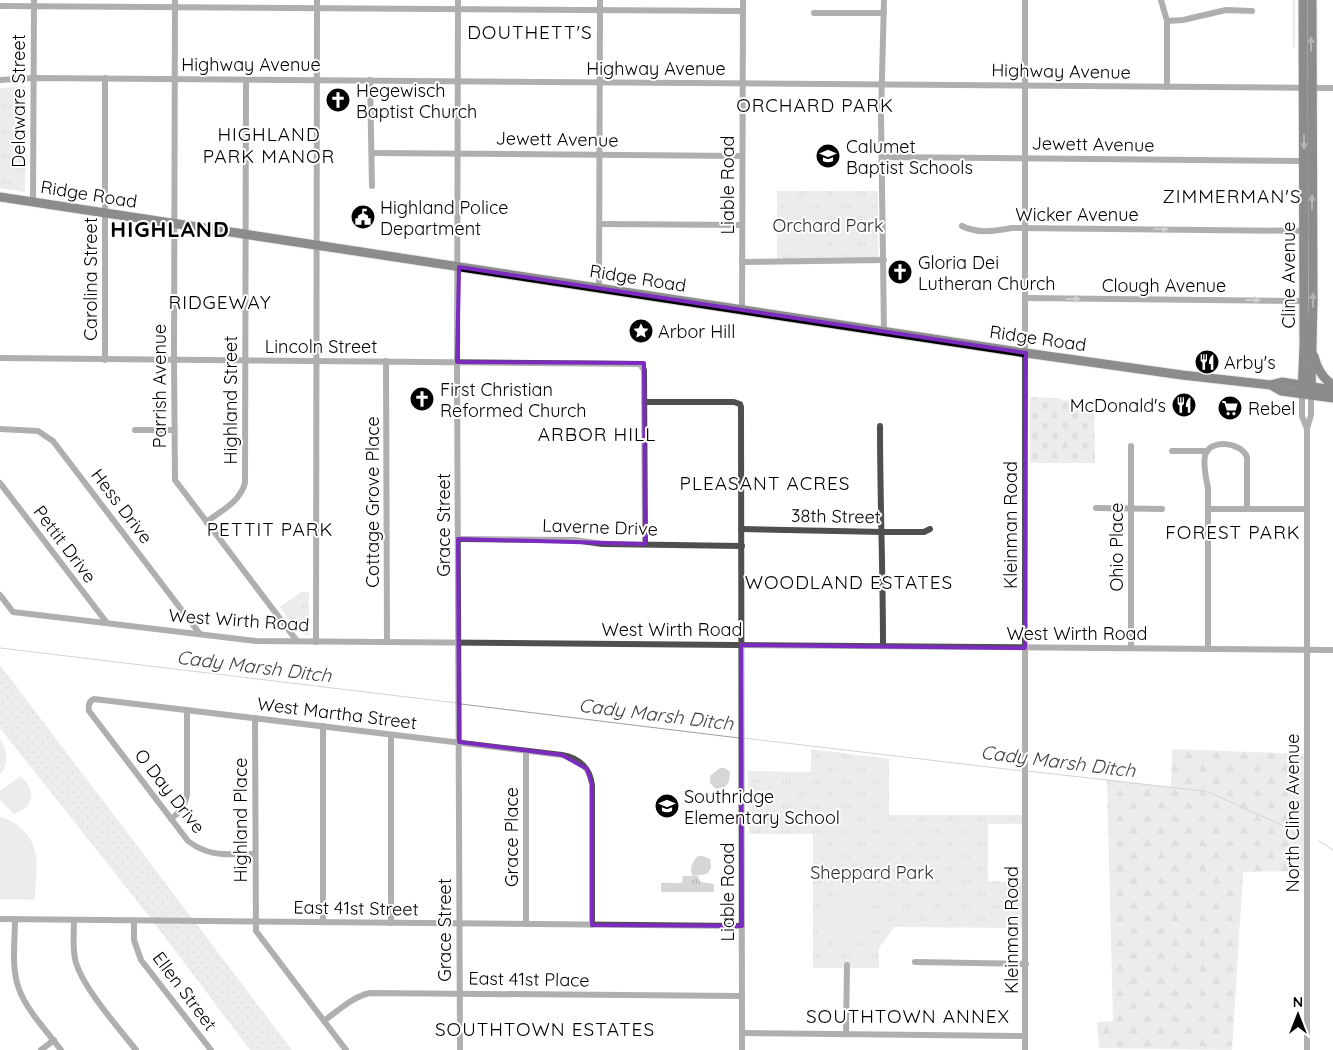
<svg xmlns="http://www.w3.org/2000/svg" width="1333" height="1050" viewBox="0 0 1333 1050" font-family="Quicksand,sans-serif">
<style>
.grass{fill:url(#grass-dots)}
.forest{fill:url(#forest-firs)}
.cemetery{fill:url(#cemetery-stones)}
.park{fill:url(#park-tufts)}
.garden{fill:#d6d6d6}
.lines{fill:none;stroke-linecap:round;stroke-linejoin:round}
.stream{stroke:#9d9d9d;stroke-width:1}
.major-casing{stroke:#dbdbdb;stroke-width:11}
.minor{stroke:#4f4f4f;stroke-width:6}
.major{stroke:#000;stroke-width:9}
.oneway{fill:#595959}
.oneway2{fill:#959595}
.marked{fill:none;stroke:#7b2cbf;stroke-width:4;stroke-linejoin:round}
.labels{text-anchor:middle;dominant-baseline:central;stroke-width:4;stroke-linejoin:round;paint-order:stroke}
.street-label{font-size:18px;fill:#000;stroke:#fff}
.poi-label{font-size:18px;fill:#000;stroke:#fff;text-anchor:start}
.park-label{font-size:18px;fill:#2d2d2d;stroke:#fff}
.neighbourhood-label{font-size:19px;letter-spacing:1px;fill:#000;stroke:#fff}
.water-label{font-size:19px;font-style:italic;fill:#3e3e3e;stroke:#fff}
.district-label{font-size:22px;font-weight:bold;letter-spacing:1px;fill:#000;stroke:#fff}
</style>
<defs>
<pattern id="grass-dots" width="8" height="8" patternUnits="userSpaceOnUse" patternTransform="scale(1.25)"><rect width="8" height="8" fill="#d6d6d6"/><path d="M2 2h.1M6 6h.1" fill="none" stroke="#b6b6b6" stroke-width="1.8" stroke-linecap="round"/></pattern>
<pattern id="forest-firs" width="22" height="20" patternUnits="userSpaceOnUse" patternTransform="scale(1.25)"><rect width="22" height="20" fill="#d6d6d6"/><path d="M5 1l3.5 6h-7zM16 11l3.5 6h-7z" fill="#b6b6b6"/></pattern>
<pattern id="cemetery-stones" width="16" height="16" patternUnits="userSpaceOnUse" patternTransform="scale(1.25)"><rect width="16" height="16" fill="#d6d6d6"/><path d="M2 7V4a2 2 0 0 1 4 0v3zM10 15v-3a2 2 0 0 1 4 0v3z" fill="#b6b6b6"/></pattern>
<pattern id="park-tufts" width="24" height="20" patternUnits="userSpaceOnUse" patternTransform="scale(1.25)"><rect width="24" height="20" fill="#d6d6d6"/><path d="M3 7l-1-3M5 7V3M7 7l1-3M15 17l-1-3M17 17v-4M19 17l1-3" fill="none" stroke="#b6b6b6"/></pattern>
</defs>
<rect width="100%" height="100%" fill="#fff"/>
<polygon class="grass" points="0,665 292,1050 250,1050 152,920 0,728"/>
<polygon class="forest" points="1172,749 1307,754 1307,871 1243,872 1232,1050 1099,1048 1097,1022 1113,1021 1107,780 1171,787"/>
<polygon class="cemetery" points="1030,397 1055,398 1094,406 1095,463 1030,463"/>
<g class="park">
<polygon points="26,86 25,192 0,188 0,88"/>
<polygon points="777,191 878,191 878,259 777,260"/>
<path d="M 301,592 L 309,592 L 309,635 C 295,633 288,618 280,607 Z"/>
<polygon points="811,749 889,759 889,815 1022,815 1022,824 988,824 988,881 1022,882 1022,928 894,927 879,948 879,968 813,968 813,834 749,834 748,771 811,772"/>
<polygon points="683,876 698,876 700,882 714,884 714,892 661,892 661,883 682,883"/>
</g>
<g class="garden">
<path d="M 785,196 L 787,198 L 800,198 C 806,204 805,208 802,216 C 797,219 793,219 787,215 L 783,197 Z"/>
<rect x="839" y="208" width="18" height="10"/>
<path d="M 837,220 L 853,220 C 859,226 858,230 856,237 C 849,241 845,242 838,238 L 835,222 Z"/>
<polygon points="783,228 826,229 826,250 783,250"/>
<path d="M 0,738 C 8,751 9,763 0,775 Z"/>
<polygon points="720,768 725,768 730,772 729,781 725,787 716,789 710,783 710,776"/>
<path d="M 21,776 C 30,786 35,794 27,807 L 14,814 L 0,800 L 0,791 Z"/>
<polygon points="748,783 760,783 760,807 749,806"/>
<path d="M 0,817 C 10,819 17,824 24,831 C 43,851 35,875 35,900 L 0,899 Z"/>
<polygon points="827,841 827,867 813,868 813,842"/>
<path d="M 698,856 L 703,856 L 710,859 L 711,868 L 707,874 L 693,876 C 688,871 693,860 698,856 Z"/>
<path d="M 865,888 L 868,930 L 861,936 L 818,932 C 820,905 838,888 865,888 Z"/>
</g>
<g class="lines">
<g class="stream">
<polyline points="1294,47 1294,0"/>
<polyline points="0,648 457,703"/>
<polyline points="461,704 739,738"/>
<polyline points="743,738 1023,771"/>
<polyline points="1027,771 1204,791 1213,794 1279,824 1299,837"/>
<polyline points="1319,841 1333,850"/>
</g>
<defs>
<g id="major">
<polyline points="0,197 1026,353 1182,375 1271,385 1281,391 1333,398"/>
<path d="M 1314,356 C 1317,369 1322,378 1333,385"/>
<polyline points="1271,385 1282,382 1333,390"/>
<polyline points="1302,393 1304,345 1303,0"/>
<polyline points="1311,394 1313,301 1312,0"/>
</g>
</defs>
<use href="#major" class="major-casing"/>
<g class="minor">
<polyline points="175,0 174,359 175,480 297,641"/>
<polyline points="458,0 457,362 460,1050"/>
<polyline points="1025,0 1025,1050"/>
<polyline points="1161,0 1167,21 1167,87"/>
<polyline points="0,6 743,11"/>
<polyline points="814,13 884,13"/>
<polyline points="1167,21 1183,20 1226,10 1252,11"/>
<polyline points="105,78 105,360"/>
<polyline points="0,80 34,78 1333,88"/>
<polyline points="370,80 372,186"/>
<polyline points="372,153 742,156"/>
<polyline points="882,157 1304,161"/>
<polyline points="33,202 34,0"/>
<polyline points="600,224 742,225"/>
<path d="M 962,226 C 977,234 996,231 1012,228 L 1307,231"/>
<polyline points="742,262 884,260"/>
<polyline points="599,288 600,0"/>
<polyline points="1025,298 1304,301"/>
<polyline points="742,310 743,0"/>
<polyline points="884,332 881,114 884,0"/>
<polyline points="0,358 640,364 644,370 645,544"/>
<polyline points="386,361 387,642"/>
<polyline points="1302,393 1302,416 1307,429"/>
<polyline points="644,402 734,402 740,404 741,407 742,1050"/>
<path d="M 880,426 C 880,500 883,573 883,646"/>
<polyline points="0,429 38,431 53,441 200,634"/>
<polyline points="135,430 174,430"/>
<polyline points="1172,451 1207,451"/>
<polyline points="0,483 107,623"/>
<polyline points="1096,508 1162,509"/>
<polyline points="1208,509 1307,509"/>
<path d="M 206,522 C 221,511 240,502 245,483 L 246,80"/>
<polyline points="741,529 883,532 924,532 930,529"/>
<polyline points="458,539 575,540 602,544 742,546"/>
<polyline points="0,595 13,612 256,641 1333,650"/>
<polyline points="316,642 317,0"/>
<polyline points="1131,648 1131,446"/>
<path d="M 1208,649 L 1208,488 C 1206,478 1203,466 1205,456 C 1209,438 1241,442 1247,457 L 1247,509"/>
<polyline points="255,718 256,931 346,1050"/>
<polyline points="323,726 323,922"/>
<polyline points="391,735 391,923"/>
<polyline points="526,751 526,924"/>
<path d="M 171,819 C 180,812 184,807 187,795 L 187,710"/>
<path d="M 255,854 C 229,854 210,858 188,841 L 89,711 C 88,705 89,701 94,699 L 562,755 C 579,758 590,768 592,785 L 592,925"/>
<polyline points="0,919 742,926"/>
<path d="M 15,919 C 15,942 11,968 19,989 C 27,1011 47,1031 61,1050"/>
<path d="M 74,920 C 74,934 72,949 76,963 C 84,989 118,1027 136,1050"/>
<polyline points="134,920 134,940 141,960 211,1050"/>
<polyline points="915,962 1026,964"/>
<path d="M 324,1021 C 339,1010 352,997 370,993 L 742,996"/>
<polyline points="742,1033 1025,1036"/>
<polyline points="846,1034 847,965"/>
<polyline points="41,1050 54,1040"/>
<polyline points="1307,1050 1307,429 1311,415 1311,394"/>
</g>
<use href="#major" class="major"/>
</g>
<defs><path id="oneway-solid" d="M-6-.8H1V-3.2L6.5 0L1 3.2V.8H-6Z" transform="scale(1.25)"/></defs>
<g class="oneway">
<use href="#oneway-solid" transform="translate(1311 44) rotate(-90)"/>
<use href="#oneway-solid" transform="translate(1304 142) rotate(89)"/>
<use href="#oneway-solid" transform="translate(1312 202) rotate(-90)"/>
<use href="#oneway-solid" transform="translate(1313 300) rotate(-90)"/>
</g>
<g class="oneway2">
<use href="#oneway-solid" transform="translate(1161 229) rotate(1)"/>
<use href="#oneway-solid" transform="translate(1073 299)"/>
<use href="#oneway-solid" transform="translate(1253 300)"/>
</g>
<path d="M0 0H1333V1050H0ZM 459,267 L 1026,353 L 1025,648 L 741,645 L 742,926 L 592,925 L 592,785 L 587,769 L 562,755 L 459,742 L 458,539 L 645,544 L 644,363 L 457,362 Z" fill="#fff" fill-opacity=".55" fill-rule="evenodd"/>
<path class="marked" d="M 459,267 L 1026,353 L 1025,648 L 741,645 L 742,926 L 592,925 L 592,785 L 587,769 L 562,755 L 459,742 L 458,539 L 645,544 L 644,363 L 457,362 Z"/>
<defs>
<symbol id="church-disc" viewBox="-11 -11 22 22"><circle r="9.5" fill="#000" stroke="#fff"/><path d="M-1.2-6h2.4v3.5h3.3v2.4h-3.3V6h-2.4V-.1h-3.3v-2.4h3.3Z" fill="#fff"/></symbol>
<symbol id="school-disc" viewBox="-11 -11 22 22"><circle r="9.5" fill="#000" stroke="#fff"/><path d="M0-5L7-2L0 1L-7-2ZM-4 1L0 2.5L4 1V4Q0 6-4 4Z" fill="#fff"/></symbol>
<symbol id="civic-disc" viewBox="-11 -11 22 22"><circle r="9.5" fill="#000" stroke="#fff"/><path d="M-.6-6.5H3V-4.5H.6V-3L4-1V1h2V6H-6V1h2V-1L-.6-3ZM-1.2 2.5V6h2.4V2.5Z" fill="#fff"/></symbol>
<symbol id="sight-disc" viewBox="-11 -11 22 22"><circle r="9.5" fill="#000" stroke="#fff"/><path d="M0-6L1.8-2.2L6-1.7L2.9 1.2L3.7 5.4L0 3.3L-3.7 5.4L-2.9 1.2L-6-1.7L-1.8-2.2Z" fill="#fff"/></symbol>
<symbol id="restaurant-disc" viewBox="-11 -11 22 22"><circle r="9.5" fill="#000" stroke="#fff"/><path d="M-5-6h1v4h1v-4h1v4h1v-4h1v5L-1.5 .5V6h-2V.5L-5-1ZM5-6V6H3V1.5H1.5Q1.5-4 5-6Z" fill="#fff"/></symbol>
<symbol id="supermarket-disc" viewBox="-11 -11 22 22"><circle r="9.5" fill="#000" stroke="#fff"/><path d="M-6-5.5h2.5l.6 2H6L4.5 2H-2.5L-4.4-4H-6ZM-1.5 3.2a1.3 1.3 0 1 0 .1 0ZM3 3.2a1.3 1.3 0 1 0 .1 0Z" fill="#fff"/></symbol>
</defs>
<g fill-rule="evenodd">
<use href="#church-disc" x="324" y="86" width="28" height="28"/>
<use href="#school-disc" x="814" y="142" width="28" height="28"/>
<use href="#civic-disc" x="349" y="203" width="28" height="28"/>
<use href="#church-disc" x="886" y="258" width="28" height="28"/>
<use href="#sight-disc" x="627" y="317" width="28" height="28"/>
<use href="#restaurant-disc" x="1193" y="348" width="28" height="28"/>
<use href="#church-disc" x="408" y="385" width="28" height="28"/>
<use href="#restaurant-disc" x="1170" y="391" width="28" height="28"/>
<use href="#supermarket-disc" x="1216" y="394" width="28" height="28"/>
<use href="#school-disc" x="653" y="792" width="28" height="28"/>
</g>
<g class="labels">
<g class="street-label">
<text x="251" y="64">Highway Avenue</text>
<text x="656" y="68">Highway Avenue</text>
<text transform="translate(1061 71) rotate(1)">Highway Avenue</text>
<text transform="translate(18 101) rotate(-90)">Delaware Street</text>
<text transform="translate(557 139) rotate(1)">Jewett Avenue</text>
<text transform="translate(1093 144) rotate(1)">Jewett Avenue</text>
<text transform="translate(727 185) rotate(-90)">Liable Road</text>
<text transform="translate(89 194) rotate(9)">Ridge Road</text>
<text x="1077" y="214">Wicker Avenue</text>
<text transform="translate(1288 275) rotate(-90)">Cline Avenue</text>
<text transform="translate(638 278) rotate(9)">Ridge Road</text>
<text transform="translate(90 279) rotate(-90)">Carolina Street</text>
<text x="1164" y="285">Clough Avenue</text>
<text transform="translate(1038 338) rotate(8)">Ridge Road</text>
<text x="321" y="346">Lincoln Street</text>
<text transform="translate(159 386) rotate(-90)">Parrish Avenue</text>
<text transform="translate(230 400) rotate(-90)">Highland Street</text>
<text transform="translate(372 502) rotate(-90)">Cottage Grove Place</text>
<text transform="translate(122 506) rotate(53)">Hess Drive</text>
<text transform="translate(836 516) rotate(1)">38th Street</text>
<text transform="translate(443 525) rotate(-90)">Grace Street</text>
<text transform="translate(1010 525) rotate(-90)">Kleinman Road</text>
<text transform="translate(600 527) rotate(2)">Laverne Drive</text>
<text transform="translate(65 544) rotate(53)">Pettit Drive</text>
<text transform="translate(1116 547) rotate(-90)">Ohio Place</text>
<text transform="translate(239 620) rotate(4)">West Wirth Road</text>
<text x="672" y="629">West Wirth Road</text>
<text x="1077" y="633">West Wirth Road</text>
<text transform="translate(337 713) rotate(7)">West Martha Street</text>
<text transform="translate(170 791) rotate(52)">O Day Drive</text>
<text transform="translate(1292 813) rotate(-90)">North Cline Avenue</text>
<text transform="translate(240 820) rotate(-90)">Highland Place</text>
<text transform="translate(511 837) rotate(-90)">Grace Place</text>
<text transform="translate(727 892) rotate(-90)">Liable Road</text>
<text transform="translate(356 908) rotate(1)">East 41st Street</text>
<text transform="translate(444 930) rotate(-90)">Grace Street</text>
<text transform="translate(1011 930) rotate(-90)">Kleinman Road</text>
<text transform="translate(529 979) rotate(1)">East 41st Place</text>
<text transform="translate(185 991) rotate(53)">Ellen Street</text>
</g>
<g class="poi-label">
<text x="356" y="90">Hegewisch<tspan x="356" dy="21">Baptist Church</tspan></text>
<text x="846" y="146">Calumet<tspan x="846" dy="21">Baptist Schools</tspan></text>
<text x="380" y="207">Highland Police<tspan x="380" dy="21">Department</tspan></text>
<text x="918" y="262">Gloria Dei<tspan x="918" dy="21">Lutheran Church</tspan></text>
<text x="658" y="331">Arbor Hill</text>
<text x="1224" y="362">Arby's</text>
<text x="440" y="389">First Christian<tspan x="440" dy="21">Reformed Church</tspan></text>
<text x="1166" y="405" text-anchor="end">McDonald's</text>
<text x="1248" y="408">Rebel</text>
<text x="684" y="796">Southridge<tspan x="684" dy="21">Elementary School</tspan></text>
</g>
<g class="park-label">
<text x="828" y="225">Orchard Park</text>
<text x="872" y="872">Sheppard Park</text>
</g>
<g class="neighbourhood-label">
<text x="530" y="32">DOUTHETT'S</text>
<text x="815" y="105">ORCHARD PARK</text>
<text x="269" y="134">HIGHLAND<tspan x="269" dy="22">PARK MANOR</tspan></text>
<text x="1232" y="196">ZIMMERMAN'S</text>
<text x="220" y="302">RIDGEWAY</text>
<text x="597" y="434">ARBOR HILL</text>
<text x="765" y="483">PLEASANT ACRES</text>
<text x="270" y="529">PETTIT PARK</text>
<text x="1233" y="532">FOREST PARK</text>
<text x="849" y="582">WOODLAND ESTATES</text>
<text x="908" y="1016">SOUTHTOWN ANNEX</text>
<text x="545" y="1029">SOUTHTOWN ESTATES</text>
</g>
<g class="water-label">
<text transform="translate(254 666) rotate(7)">Cady Marsh Ditch</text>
<text transform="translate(656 714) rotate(7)">Cady Marsh Ditch</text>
<text transform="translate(1058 761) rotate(7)">Cady Marsh Ditch</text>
</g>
<g class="district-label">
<text x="170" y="229">HIGHLAND</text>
</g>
</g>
<g transform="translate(1298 1015)" stroke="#ffffff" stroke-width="4" paint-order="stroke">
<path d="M0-4L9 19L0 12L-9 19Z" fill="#000000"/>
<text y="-8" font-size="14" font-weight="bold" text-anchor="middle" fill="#000000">N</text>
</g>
</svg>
